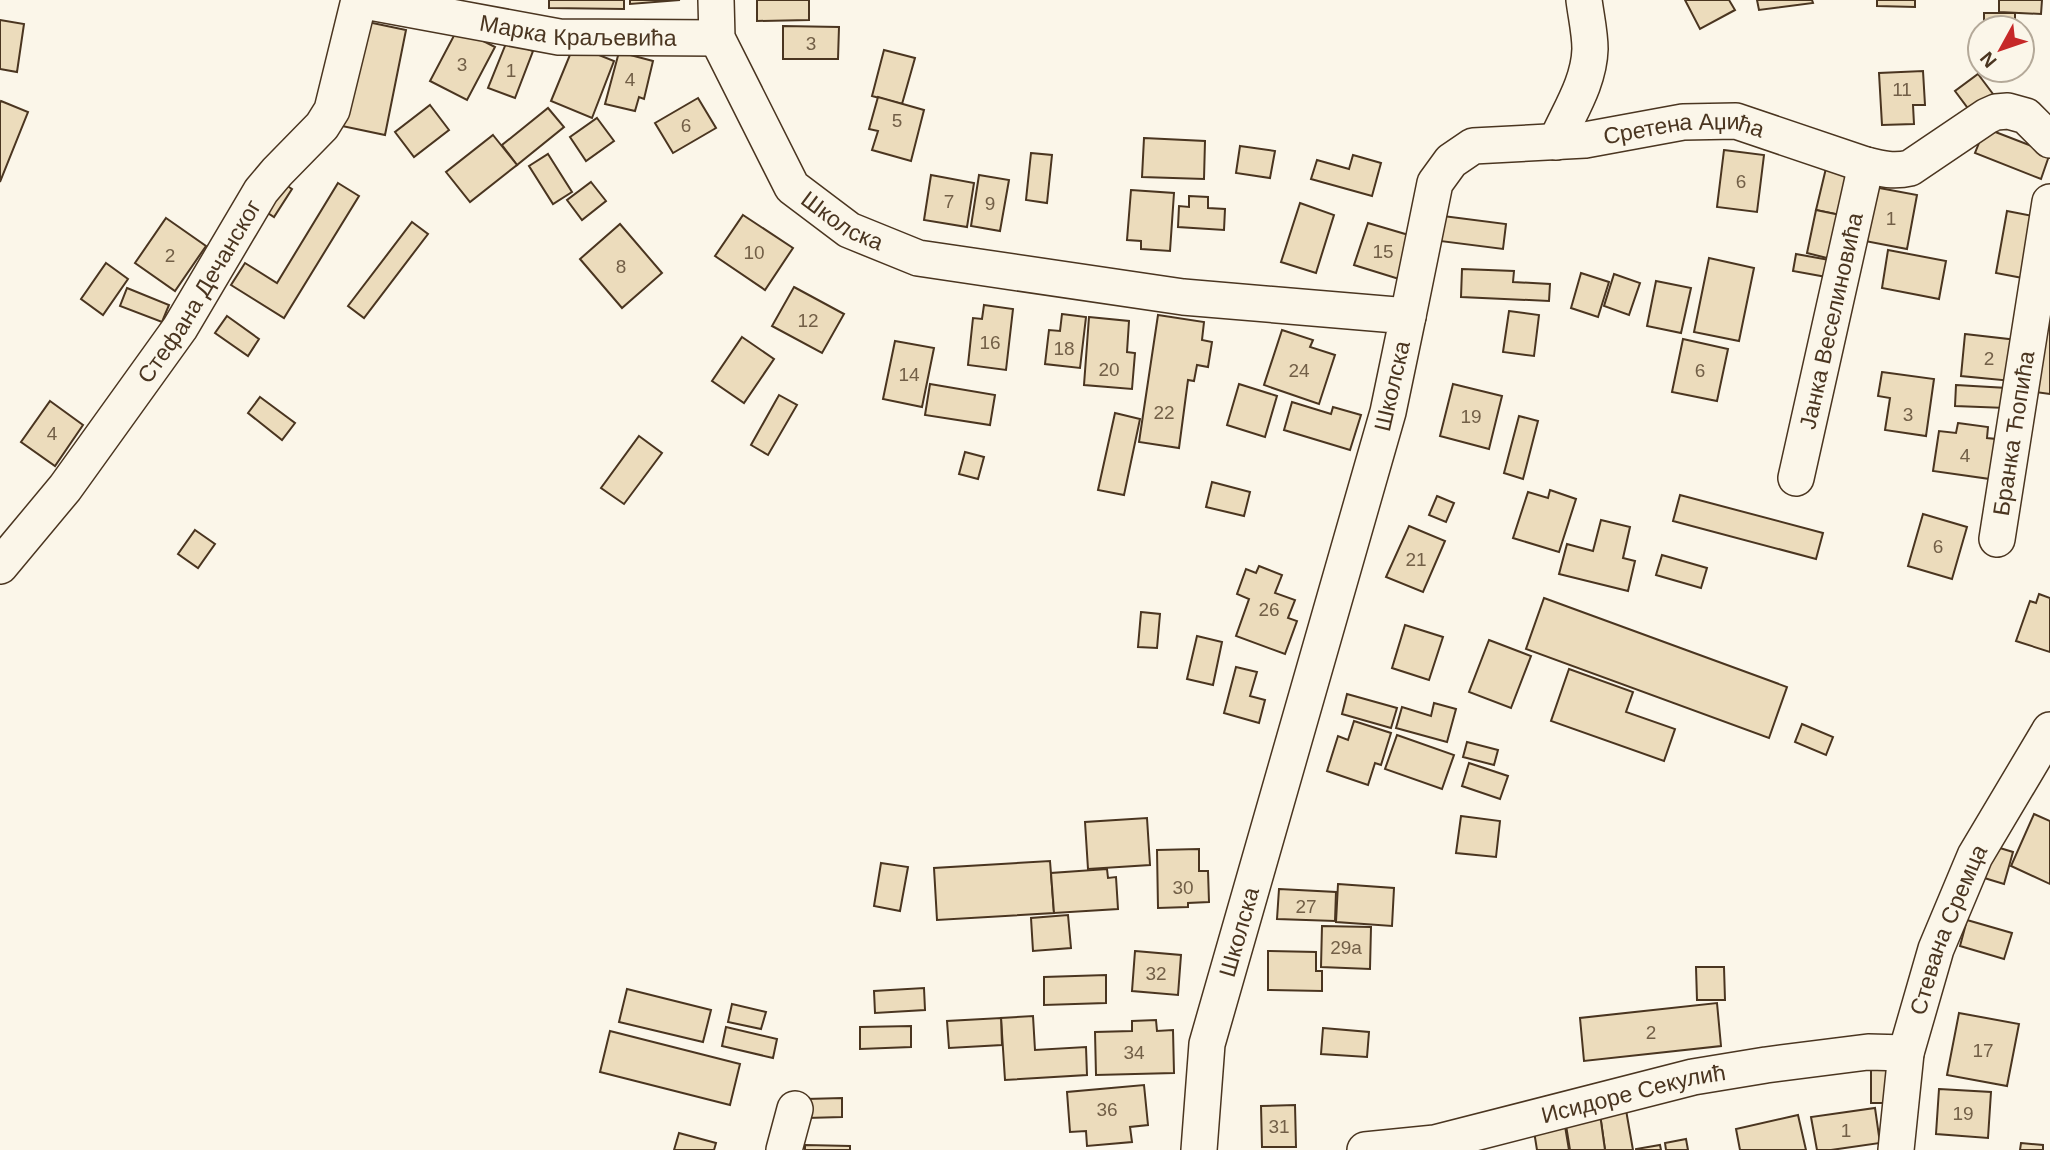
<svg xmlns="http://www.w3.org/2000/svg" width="2050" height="1150" viewBox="0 0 2050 1150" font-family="Arial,sans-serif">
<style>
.building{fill:#ecdcbc;stroke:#4a3520;stroke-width:2}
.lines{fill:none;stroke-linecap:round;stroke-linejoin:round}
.minor-casing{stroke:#4a3520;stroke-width:38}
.minor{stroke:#fbf6e9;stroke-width:35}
.labels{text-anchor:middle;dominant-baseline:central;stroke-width:5;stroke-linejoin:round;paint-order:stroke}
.number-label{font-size:19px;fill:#725f47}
.street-label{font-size:23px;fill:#4a3520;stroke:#fbf6e9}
</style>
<rect width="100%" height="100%" fill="#fbf6e9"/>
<g class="building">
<polygon points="549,0 624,0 624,9 549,8"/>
<polygon points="630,0 680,0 630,4"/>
<polygon points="757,0 809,0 809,20 757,21"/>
<polygon points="1685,0 1729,0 1735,10 1700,29"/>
<polygon points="1757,0 1812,0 1813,3 1759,10"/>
<polygon points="1877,0 1915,0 1915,7 1877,6"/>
<polygon points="1999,0 2042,0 2041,14 1999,12"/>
<polygon points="1984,13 2015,13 2015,27 2025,27 2025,59 2022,59 2022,28 1984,28"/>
<polygon points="0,20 24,24 17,72 0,69"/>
<polygon points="363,21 406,30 385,135 342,126"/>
<polygon points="783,26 839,27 838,59 783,59"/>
<polygon points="458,28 495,47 467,100 430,81"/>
<polygon points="507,41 533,51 515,98 488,88"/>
<polygon points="574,45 614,61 592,118 551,101"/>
<polygon points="884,50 915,58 902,104 872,96"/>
<polygon points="619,52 653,61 644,99 639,97 635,111 605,104"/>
<polygon points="1923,71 1925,105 1913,105 1914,124 1882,125 1879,73"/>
<polygon points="1978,74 1993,94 1970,111 1955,91"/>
<polygon points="878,97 924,110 911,161 872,150 878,131 869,129"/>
<polygon points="698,98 716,128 673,153 655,123"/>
<polygon points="1,101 28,112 0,182 0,103"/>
<polygon points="430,105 449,130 414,157 395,132"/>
<polygon points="548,108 564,127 517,165 502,145"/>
<polygon points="597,118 614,141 586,161 570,137"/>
<polygon points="1985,128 2050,153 2041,179 1975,153"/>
<polygon points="493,135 517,165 470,202 446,172"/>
<polygon points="1144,138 1205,141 1204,179 1142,177"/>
<polygon points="1240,146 1275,151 1270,178 1236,173"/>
<polygon points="1724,150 1764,155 1757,212 1717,207"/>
<polygon points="1031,153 1052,155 1047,203 1026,200"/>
<polygon points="548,154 572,192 553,204 529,166"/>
<polygon points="1353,155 1381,163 1372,196 1311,179 1317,160 1349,169"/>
<polygon points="1827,164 1855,171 1845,216 1816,210"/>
<polygon points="931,175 974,183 967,227 924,220"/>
<polygon points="979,175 1009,180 1000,231 971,226"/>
<polygon points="278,180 292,189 274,217 260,208"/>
<polygon points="591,182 606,201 582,220 567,200"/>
<polygon points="338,183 359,196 284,318 231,285 245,263 277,283"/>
<polygon points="1874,187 1917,195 1907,249 1865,241"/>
<polygon points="1131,190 1174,193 1170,251 1141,249 1141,241 1127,240"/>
<polygon points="1189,196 1208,197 1208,208 1225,209 1224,230 1178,227 1179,206 1189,207"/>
<polygon points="1300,203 1334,215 1316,273 1281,262"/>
<polygon points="1816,210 1845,216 1835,260 1807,253"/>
<polygon points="2007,211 2038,217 2028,279 1996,273"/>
<polygon points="743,215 793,248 765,290 715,256"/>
<polygon points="1443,216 1506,224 1503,249 1440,241"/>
<polygon points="166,218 206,246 175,291 135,263"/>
<polygon points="412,222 428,234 364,318 348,306"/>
<polygon points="1368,223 1412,236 1399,279 1354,265"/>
<polygon points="620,224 662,273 622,308 580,259"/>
<polygon points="1888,250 1946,261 1939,299 1882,288"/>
<polygon points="1796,254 1835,261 1832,278 1793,271"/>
<polygon points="1709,258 1754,268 1739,341 1694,332"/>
<polygon points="106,263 128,279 103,315 81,299"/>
<polygon points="1462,269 1514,271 1513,282 1550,284 1549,301 1461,297"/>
<polygon points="1581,273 1609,282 1598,317 1571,308"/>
<polygon points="1614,274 1640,283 1629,315 1604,306"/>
<polygon points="1656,281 1691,288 1681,333 1647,326"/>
<polygon points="794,287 844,314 822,353 772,326"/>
<polygon points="127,288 169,305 162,322 120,306"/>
<polygon points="2050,294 2050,394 2029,391"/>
<polygon points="984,305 1013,309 1006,370 968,365 973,318 982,319"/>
<polygon points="1509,311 1539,315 1534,356 1503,352"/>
<polygon points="1062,314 1086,317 1080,368 1045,364 1049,330 1060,331"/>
<polygon points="1158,315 1204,322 1202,340 1212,342 1208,367 1197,365 1194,381 1188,380 1179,448 1139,442"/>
<polygon points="227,316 259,339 248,356 215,333"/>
<polygon points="1089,317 1129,321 1127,352 1135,353 1132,389 1084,385"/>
<polygon points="1282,330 1313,340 1310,347 1335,355 1319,404 1264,385"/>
<polygon points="1965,334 2017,340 2012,381 1961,376"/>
<polygon points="742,337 774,359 744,403 712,381"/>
<polygon points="1683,339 1728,349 1717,401 1672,392"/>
<polygon points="895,341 934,348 922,407 883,399"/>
<polygon points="1882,372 1934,379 1926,436 1885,430 1890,398 1878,396"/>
<polygon points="930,384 995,395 990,425 925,415"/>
<polygon points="1239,384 1277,396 1265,437 1227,425"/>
<polygon points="1453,384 1502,396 1489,449 1440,436"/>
<polygon points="1956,385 2007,388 2006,408 1955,406"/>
<polygon points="779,395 797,405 768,455 751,445"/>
<polygon points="260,397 295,423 282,440 248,413"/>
<polygon points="50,401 83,425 55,466 21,442"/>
<polygon points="1292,402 1331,414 1333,407 1361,415 1350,450 1284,430"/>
<polygon points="1115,413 1140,419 1124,495 1098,490"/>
<polygon points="1519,416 1538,421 1523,479 1504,473"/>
<polygon points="1958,423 1988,427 1987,438 1996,439 1990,479 1933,471 1939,431 1956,433"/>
<polygon points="639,436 662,453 624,504 601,488"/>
<polygon points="965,452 984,457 978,479 959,474"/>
<polygon points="1212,482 1250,492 1244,516 1206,507"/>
<polygon points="1550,490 1576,499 1559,552 1513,538 1528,492 1548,498"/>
<polygon points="1680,495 1823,533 1816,559 1673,521"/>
<polygon points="1437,496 1454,503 1446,522 1429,515"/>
<polygon points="1923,514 1967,527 1952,579 1908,566"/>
<polygon points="1601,520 1630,527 1623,558 1635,561 1628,591 1559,574 1567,544 1593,551"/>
<polygon points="1409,526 1445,541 1423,592 1386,577"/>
<polygon points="195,530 215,544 198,568 178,554"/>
<polygon points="1662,555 1707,568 1701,588 1656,575"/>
<polygon points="1259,566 1282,575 1275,593 1295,600 1288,618 1297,621 1285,654 1236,636 1249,599 1237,594 1246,569 1256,573"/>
<polygon points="2039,594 2050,598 2050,652 2016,641 2030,601 2036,603"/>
<polygon points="1544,598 1787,687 1769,738 1526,649"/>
<polygon points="1141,612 1160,614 1157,648 1138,647"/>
<polygon points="1405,625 1443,637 1429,680 1392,668"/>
<polygon points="1197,636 1222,642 1213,685 1187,679"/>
<polygon points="1489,640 1531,656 1511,708 1469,692"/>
<polygon points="1236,667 1257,672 1250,696 1265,700 1259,723 1224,713"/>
<polygon points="1569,669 1633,692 1626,712 1675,729 1664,761 1551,721"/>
<polygon points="1347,694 1397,708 1391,728 1342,714"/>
<polygon points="1434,703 1456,709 1447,742 1396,728 1402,707 1431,716"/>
<polygon points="1354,721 1391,733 1381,765 1375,763 1368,785 1327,771 1338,736 1348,740"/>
<polygon points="1802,724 1833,737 1826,755 1795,742"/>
<polygon points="1397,735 1454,755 1442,789 1385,769"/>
<polygon points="1467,742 1498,750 1494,765 1463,757"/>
<polygon points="1469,763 1508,776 1500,799 1462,786"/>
<polygon points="2034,814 2050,821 2050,884 2011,866"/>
<polygon points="1461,816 1500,821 1496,857 1456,853"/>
<polygon points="1147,818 1150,865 1088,869 1085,822"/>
<polygon points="1990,845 2013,852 2004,884 1981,877"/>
<polygon points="1199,849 1199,871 1208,871 1209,902 1188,903 1188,907 1158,908 1157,850"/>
<polygon points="1050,861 1054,913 937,920 934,868"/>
<polygon points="881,863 908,867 900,911 874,906"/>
<polygon points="1107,869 1108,878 1116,877 1118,909 1054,913 1051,873"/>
<polygon points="1338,884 1394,888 1392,926 1336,922"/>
<polygon points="1279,889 1336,892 1335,921 1277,919"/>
<polygon points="1068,915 1071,948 1033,951 1031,918"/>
<polygon points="1967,920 2012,933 2004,959 1960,946"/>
<polygon points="1322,926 1371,927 1370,969 1321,967"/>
<polygon points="1135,951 1181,955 1178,995 1132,991"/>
<polygon points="1268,951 1316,952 1316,971 1322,971 1322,991 1268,990"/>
<polygon points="1696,967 1724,967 1725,1000 1697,1000"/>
<polygon points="1106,975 1106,1003 1044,1005 1044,977"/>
<polygon points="924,988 925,1010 875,1013 874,991"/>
<polygon points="627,989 711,1010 703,1042 619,1022"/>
<polygon points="1717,1003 1721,1046 1584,1061 1580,1018"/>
<polygon points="732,1004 766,1012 761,1029 728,1022"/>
<polygon points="1959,1013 2019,1024 2007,1086 1947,1075"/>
<polygon points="1033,1016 1035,1050 1086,1047 1087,1075 1005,1080 1001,1018"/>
<polygon points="1001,1018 1002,1045 949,1048 947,1021"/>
<polygon points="1156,1020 1157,1031 1173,1030 1174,1073 1096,1075 1095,1032 1132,1031 1132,1021"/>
<polygon points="911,1026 911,1047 860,1049 860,1027"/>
<polygon points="726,1027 777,1039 773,1058 722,1046"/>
<polygon points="1323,1028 1369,1032 1367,1057 1321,1054"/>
<polygon points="610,1031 740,1064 730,1105 600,1072"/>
<polygon points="1871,1062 1894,1063 1893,1103 1871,1103"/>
<polygon points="1144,1085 1148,1125 1130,1127 1132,1142 1087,1146 1086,1131 1070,1132 1067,1092"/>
<polygon points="1939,1089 1991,1092 1988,1138 1936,1134"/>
<polygon points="842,1098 842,1117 807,1118 806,1099"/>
<polygon points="1295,1105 1296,1147 1262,1147 1261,1106"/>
<polygon points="1875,1108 1880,1143 1831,1150 1817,1150 1811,1117"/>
<polygon points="1626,1110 1633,1150 1605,1150 1600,1114"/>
<polygon points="1600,1114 1605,1150 1570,1150 1565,1119"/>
<polygon points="1798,1115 1806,1150 1740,1150 1736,1129"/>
<polygon points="1564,1120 1569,1150 1537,1150 1533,1125"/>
<polygon points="679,1133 716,1143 714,1150 674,1150"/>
<polygon points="1686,1139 1688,1150 1666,1150 1665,1143"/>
<polygon points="2021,1143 2043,1145 2043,1150 2020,1150"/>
<polygon points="805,1145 850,1146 850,1150 805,1150"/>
<polygon points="1660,1145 1661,1150 1636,1150 1636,1149"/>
</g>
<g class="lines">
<defs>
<g id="minor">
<path id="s1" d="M 359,0 L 559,37 L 717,38"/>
<path id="s2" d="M 716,0 L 717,38 L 792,187 L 849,230 L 918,258 L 1183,297 L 1408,316 L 1388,412 L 1207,1044 L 1199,1150"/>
<path d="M 1556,142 C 1569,112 1589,83 1590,49 C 1590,33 1586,16 1584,0"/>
<path id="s3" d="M 1408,316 L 1435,183 L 1451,161 L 1473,146 L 1585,140 L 1683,122 L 1736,121 L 1866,165 C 1882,169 1894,172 1910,168 L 1987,116 L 1996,112 L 2008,111 L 2026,116 L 2050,140"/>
<path id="s4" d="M 1796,478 L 1866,165"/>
<path id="s5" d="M 1997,539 L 2050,202"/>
<path id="s6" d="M 0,566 L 65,488 L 180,328 L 261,191 L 277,172 L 322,126 L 332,110 L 359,0"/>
<polyline points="784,1150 795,1109"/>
<path id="s7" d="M 1365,1150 L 1435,1143 L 1693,1077 L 1766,1065 L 1868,1052 L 1906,1053"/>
<path id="s8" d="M 1896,1150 L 1906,1053 L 1936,949 L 1975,856 L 2050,730"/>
</g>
</defs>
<use href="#minor" class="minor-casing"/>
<use href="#minor" class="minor"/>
</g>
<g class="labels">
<g class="number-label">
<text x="811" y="43">3</text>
<text x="462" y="64">3</text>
<text x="511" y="70">1</text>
<text x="630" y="79">4</text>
<text x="1902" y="89">11</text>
<text x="897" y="120">5</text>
<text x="686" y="125">6</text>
<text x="1741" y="181">6</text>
<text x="949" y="201">7</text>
<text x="990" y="203">9</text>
<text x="1891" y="218">1</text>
<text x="1383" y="251">15</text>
<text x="754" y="252">10</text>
<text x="170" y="255">2</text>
<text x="621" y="266">8</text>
<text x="808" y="320">12</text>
<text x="990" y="342">16</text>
<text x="1064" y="348">18</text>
<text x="1989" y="358">2</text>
<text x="1109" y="369">20</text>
<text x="1299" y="370">24</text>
<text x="1700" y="370">6</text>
<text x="909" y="374">14</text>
<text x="1164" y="412">22</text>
<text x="1908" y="414">3</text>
<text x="1471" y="416">19</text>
<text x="52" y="433">4</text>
<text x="1965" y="455">4</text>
<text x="1938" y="546">6</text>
<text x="1416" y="559">21</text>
<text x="1269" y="609">26</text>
<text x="1183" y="887">30</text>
<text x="1306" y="906">27</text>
<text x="1346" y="947">29a</text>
<text x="1156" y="973">32</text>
<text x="1651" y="1032">2</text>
<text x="1983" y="1050">17</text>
<text x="1134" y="1052">34</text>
<text x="1107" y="1109">36</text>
<text x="1963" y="1113">19</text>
<text x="1279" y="1126">31</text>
<text x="1846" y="1130">1</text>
</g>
<g class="street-label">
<text stroke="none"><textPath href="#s1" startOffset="222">Марка Краљевића</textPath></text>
<text stroke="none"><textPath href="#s3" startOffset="402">Сретена Аџића</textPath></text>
<text stroke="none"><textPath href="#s2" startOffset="266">Школска</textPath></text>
<text stroke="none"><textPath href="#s6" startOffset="340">Стефана Дечанског</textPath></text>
<text stroke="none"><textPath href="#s4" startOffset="161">Јанка Веселиновића</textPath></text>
<text transform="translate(1392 386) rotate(-77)">Школска</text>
<text stroke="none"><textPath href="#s5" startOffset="107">Бранка Ћопића</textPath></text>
<text transform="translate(1239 932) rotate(-74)">Школска</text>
<text stroke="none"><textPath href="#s8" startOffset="228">Стевана Сремца</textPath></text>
<text stroke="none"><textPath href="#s7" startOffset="275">Исидоре Секулић</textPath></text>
</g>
</g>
<g transform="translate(2001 49) rotate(230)"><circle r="33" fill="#fbf6e9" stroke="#b4a999" stroke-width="2"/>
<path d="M0-5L12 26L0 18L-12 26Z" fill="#c62828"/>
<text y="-10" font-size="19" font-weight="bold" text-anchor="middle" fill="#4a3520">N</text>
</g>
</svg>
